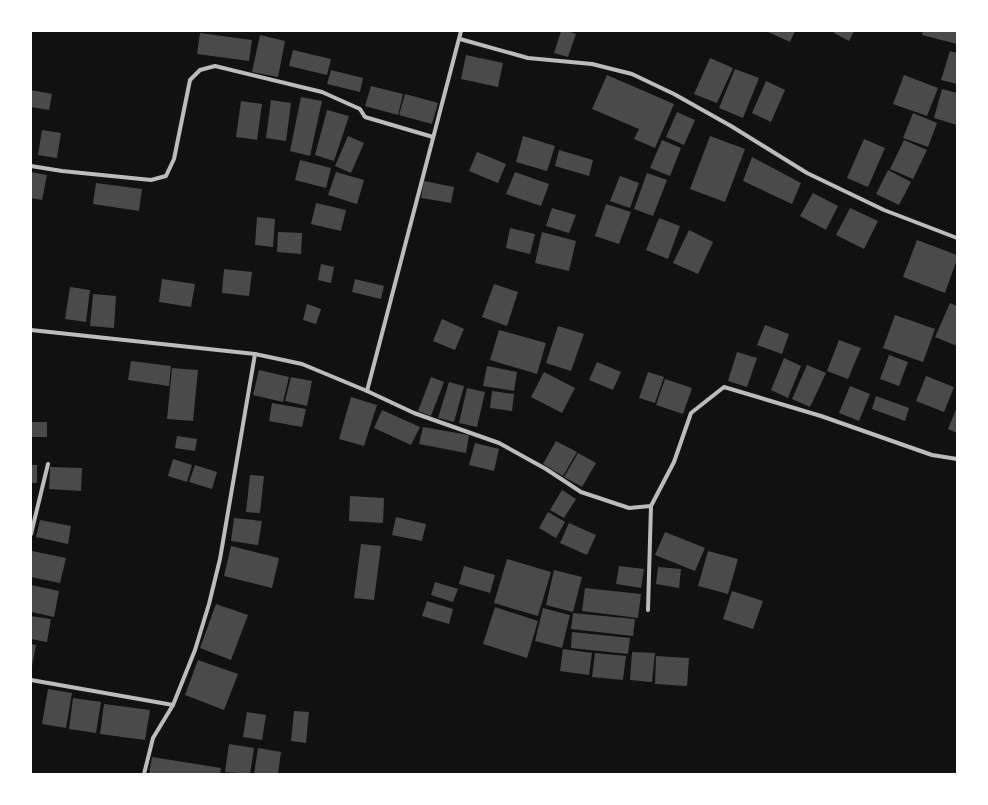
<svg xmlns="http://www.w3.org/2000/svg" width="988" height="805" viewBox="0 0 988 805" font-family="'Public Sans',sans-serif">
  <rect width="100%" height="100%" fill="#111"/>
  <g fill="#4a4a4a">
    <polygon points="561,31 567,31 576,34 568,57 554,53"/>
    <polygon points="766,31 795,31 790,42"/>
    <polygon points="835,31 854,31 849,41 834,33"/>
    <polygon points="923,31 957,31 957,44 922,35"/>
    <polygon points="200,33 252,40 249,61 197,54"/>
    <polygon points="260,35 285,41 278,77 252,72"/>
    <polygon points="293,50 331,59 327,75 289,66"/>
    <polygon points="950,51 957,53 957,84 941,80"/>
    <polygon points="466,55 503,63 498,87 461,79"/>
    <polygon points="710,58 733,68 717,103 694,94"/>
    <polygon points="735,69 759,78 743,118 719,108"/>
    <polygon points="331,70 363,78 360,92 327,84"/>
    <polygon points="607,75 674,104 655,148 634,139 639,129 592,109"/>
    <polygon points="904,75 938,88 927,116 893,104"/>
    <polygon points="766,81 785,90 771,122 752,113"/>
    <polygon points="371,86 403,94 398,115 365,106"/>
    <polygon points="942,89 957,93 957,125 934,118"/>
    <polygon points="31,90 52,94 49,110 31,107"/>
    <polygon points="405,94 438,103 432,124 399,115"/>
    <polygon points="301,97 322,101 310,156 290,151"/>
    <polygon points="271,100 291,103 286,141 266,138"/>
    <polygon points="241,101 262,104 257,140 236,137"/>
    <polygon points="327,110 349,116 334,161 315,155"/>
    <polygon points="677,112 695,120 684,145 666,137"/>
    <polygon points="913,113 937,123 928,147 903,138"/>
    <polygon points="42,130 61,133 57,158 38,155"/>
    <polygon points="348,136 364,143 351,173 335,166"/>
    <polygon points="523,136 555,146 547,171 516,162"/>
    <polygon points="710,136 745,149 725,202 690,189"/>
    <polygon points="864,139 885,148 868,187 847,178"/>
    <polygon points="662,140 681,148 670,176 650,168"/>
    <polygon points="904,140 927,150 913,179 890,169"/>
    <polygon points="559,150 593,160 589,176 555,166"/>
    <polygon points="477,152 506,164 498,183 469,171"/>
    <polygon points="752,157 801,183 792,204 743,181"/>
    <polygon points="300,160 331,168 326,188 295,180"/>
    <polygon points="888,170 911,182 899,205 876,194"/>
    <polygon points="31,172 47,175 42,200 31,198"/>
    <polygon points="336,172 364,180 357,204 328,195"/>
    <polygon points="515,172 549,184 541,206 506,194"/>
    <polygon points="647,173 667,180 653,216 634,209"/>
    <polygon points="620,176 639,183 630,208 610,201"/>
    <polygon points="424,181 454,187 451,203 421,198"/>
    <polygon points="96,183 142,189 139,211 93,204"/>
    <polygon points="813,193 838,206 826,230 800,216"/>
    <polygon points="316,203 346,210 341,231 311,224"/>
    <polygon points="606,204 631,212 619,244 595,236"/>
    <polygon points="552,208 576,215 569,233 546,226"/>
    <polygon points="850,208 878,221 864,249 836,235"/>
    <polygon points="257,217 275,219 273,247 255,245"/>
    <polygon points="659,218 680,226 668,259 646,250"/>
    <polygon points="510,228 535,234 530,254 506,248"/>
    <polygon points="689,230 713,242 698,274 673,263"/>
    <polygon points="278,232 302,233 301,254 277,252"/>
    <polygon points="542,232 576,241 569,271 535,263"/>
    <polygon points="917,240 957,255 957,259 945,293 903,277"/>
    <polygon points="321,264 334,267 331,283 318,280"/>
    <polygon points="224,269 252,272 249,296 222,293"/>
    <polygon points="162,279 195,284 191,307 159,302"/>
    <polygon points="355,279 384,286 381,299 352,292"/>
    <polygon points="494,284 518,292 507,326 482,317"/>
    <polygon points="70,287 90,290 86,322 65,319"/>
    <polygon points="93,294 116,296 114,328 90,326"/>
    <polygon points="950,303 957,306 957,346 935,337"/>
    <polygon points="307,304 321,309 316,324 303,320"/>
    <polygon points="895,315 935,329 923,362 883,348"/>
    <polygon points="442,319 464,329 455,350 433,341"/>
    <polygon points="765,325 789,334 782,354 757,345"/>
    <polygon points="558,326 584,334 571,371 546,363"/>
    <polygon points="499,330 546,343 537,374 490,360"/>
    <polygon points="839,340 861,348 848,379 827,371"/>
    <polygon points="737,352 757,358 747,387 728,381"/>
    <polygon points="889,355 908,362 899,386 880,379"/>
    <polygon points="784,358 801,366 788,398 771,390"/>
    <polygon points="131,361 171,366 169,386 128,380"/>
    <polygon points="597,362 621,372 613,390 589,380"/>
    <polygon points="807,365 826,373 810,407 792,399"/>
    <polygon points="487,366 517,372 514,391 483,386"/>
    <polygon points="172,368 198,370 193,421 167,419"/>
    <polygon points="259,370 289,377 283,402 253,395"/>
    <polygon points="544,372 575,388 562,413 531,397"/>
    <polygon points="648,372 664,377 655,403 639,398"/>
    <polygon points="926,376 954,387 944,412 916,401"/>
    <polygon points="291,377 312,381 307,406 285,401"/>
    <polygon points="431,377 444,382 431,416 418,411"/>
    <polygon points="665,379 692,388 683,414 656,405"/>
    <polygon points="449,382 464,386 454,422 438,418"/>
    <polygon points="850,386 870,394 859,421 839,413"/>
    <polygon points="467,388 485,392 477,427 459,423"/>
    <polygon points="492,391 514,394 512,411 490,408"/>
    <polygon points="876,396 909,408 905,421 872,409"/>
    <polygon points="351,397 377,405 364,446 339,439"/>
    <polygon points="272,403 306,409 302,427 269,421"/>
    <polygon points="957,407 957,433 948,429"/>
    <polygon points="382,410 420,427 411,445 374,428"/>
    <rect x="31" y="422" width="16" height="15"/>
    <polygon points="423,427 469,435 466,453 419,444"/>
    <polygon points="177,436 197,439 195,451 175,448"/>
    <polygon points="556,441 577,452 563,476 543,464"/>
    <polygon points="475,443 499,449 494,471 469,465"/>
    <polygon points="578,453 596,463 582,487 564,477"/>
    <polygon points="173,459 192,465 187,482 168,476"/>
    <rect x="31" y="465" width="6" height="18"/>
    <polygon points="195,465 217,472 212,489 189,482"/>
    <polygon points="50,467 82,468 81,491 49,489"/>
    <polygon points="250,475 264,476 260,513 246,512"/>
    <polygon points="562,490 576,499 564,518 550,510"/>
    <polygon points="350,496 384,498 383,523 349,521"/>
    <polygon points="548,512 565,522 556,538 539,528"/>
    <polygon points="396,517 426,524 422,541 392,535"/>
    <polygon points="234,518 262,521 258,545 231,541"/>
    <polygon points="40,520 71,526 68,544 36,537"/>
    <polygon points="569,523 596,535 587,555 560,543"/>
    <polygon points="665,532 705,548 695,571 655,555"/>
    <polygon points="361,544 381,546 374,600 354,598"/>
    <polygon points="231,546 279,558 272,588 224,576"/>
    <polygon points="32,551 66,558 60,583 31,577"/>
    <polygon points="708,551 738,559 728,594 698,586"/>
    <polygon points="507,559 551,572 538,616 494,603"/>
    <polygon points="464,566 495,575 490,593 459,584"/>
    <polygon points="619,566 644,569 641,588 616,584"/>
    <polygon points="658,567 681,569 679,588 656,584"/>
    <polygon points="554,570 582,577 573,612 546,605"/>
    <polygon points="435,582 458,589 453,602 431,595"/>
    <polygon points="31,585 59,591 54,617 31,612"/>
    <polygon points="585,588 641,594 638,618 582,611"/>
    <polygon points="732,591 763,601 753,629 723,619"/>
    <polygon points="427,601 453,609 449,624 422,616"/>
    <polygon points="216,604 248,615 231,660 200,648"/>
    <polygon points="495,607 538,621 527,658 483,644"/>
    <polygon points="543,608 570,615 562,648 535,641"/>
    <polygon points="573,613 635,619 633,636 571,629"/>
    <polygon points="31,616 51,619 47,642 31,639"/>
    <polygon points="572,632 630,638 628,654 571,648"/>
    <polygon points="31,644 36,645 32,666 31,666"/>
    <polygon points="563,649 592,653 589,675 560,671"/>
    <polygon points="632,652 655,653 652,682 630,680"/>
    <polygon points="595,653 626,656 623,680 592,677"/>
    <polygon points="656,656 689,658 687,686 655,684"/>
    <polygon points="198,660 238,674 224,710 185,695"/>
    <polygon points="48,689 72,693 66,728 42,724"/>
    <polygon points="73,698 101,702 96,733 69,729"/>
    <polygon points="104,704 150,710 145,740 100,734"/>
    <polygon points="294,711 309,712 306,743 291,741"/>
    <polygon points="247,712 266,715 262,740 243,737"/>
    <polygon points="229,744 254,748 250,774 225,772"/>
    <polygon points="258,748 281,752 278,774 254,774"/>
    <polygon points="152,757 221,768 220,774 149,774"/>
  </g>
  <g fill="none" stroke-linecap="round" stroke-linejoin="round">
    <g stroke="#bcbcbc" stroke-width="4">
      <polyline points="460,39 528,58 592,64 632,74 674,94 731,126 807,173 884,210 957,238"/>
      <polyline points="31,166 62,171 151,180 166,176 174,159 190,80 200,70 215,66 322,92 360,109 365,117 433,137"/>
      <polyline points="31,330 255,354 302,364 367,391 414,413 499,443 546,469 581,492 629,508 651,506 674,462 691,413 724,387 821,416 932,455 957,459"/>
      <polyline points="367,391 461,31"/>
      <polyline points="31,534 48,464"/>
      <polyline points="648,610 651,506"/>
      <polyline points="31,680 173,705"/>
      <polyline points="144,774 153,738 173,705 195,650 209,604 220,559 255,354"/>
    </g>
  </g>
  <rect width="988" height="805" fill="none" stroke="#ffffff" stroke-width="64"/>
</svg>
